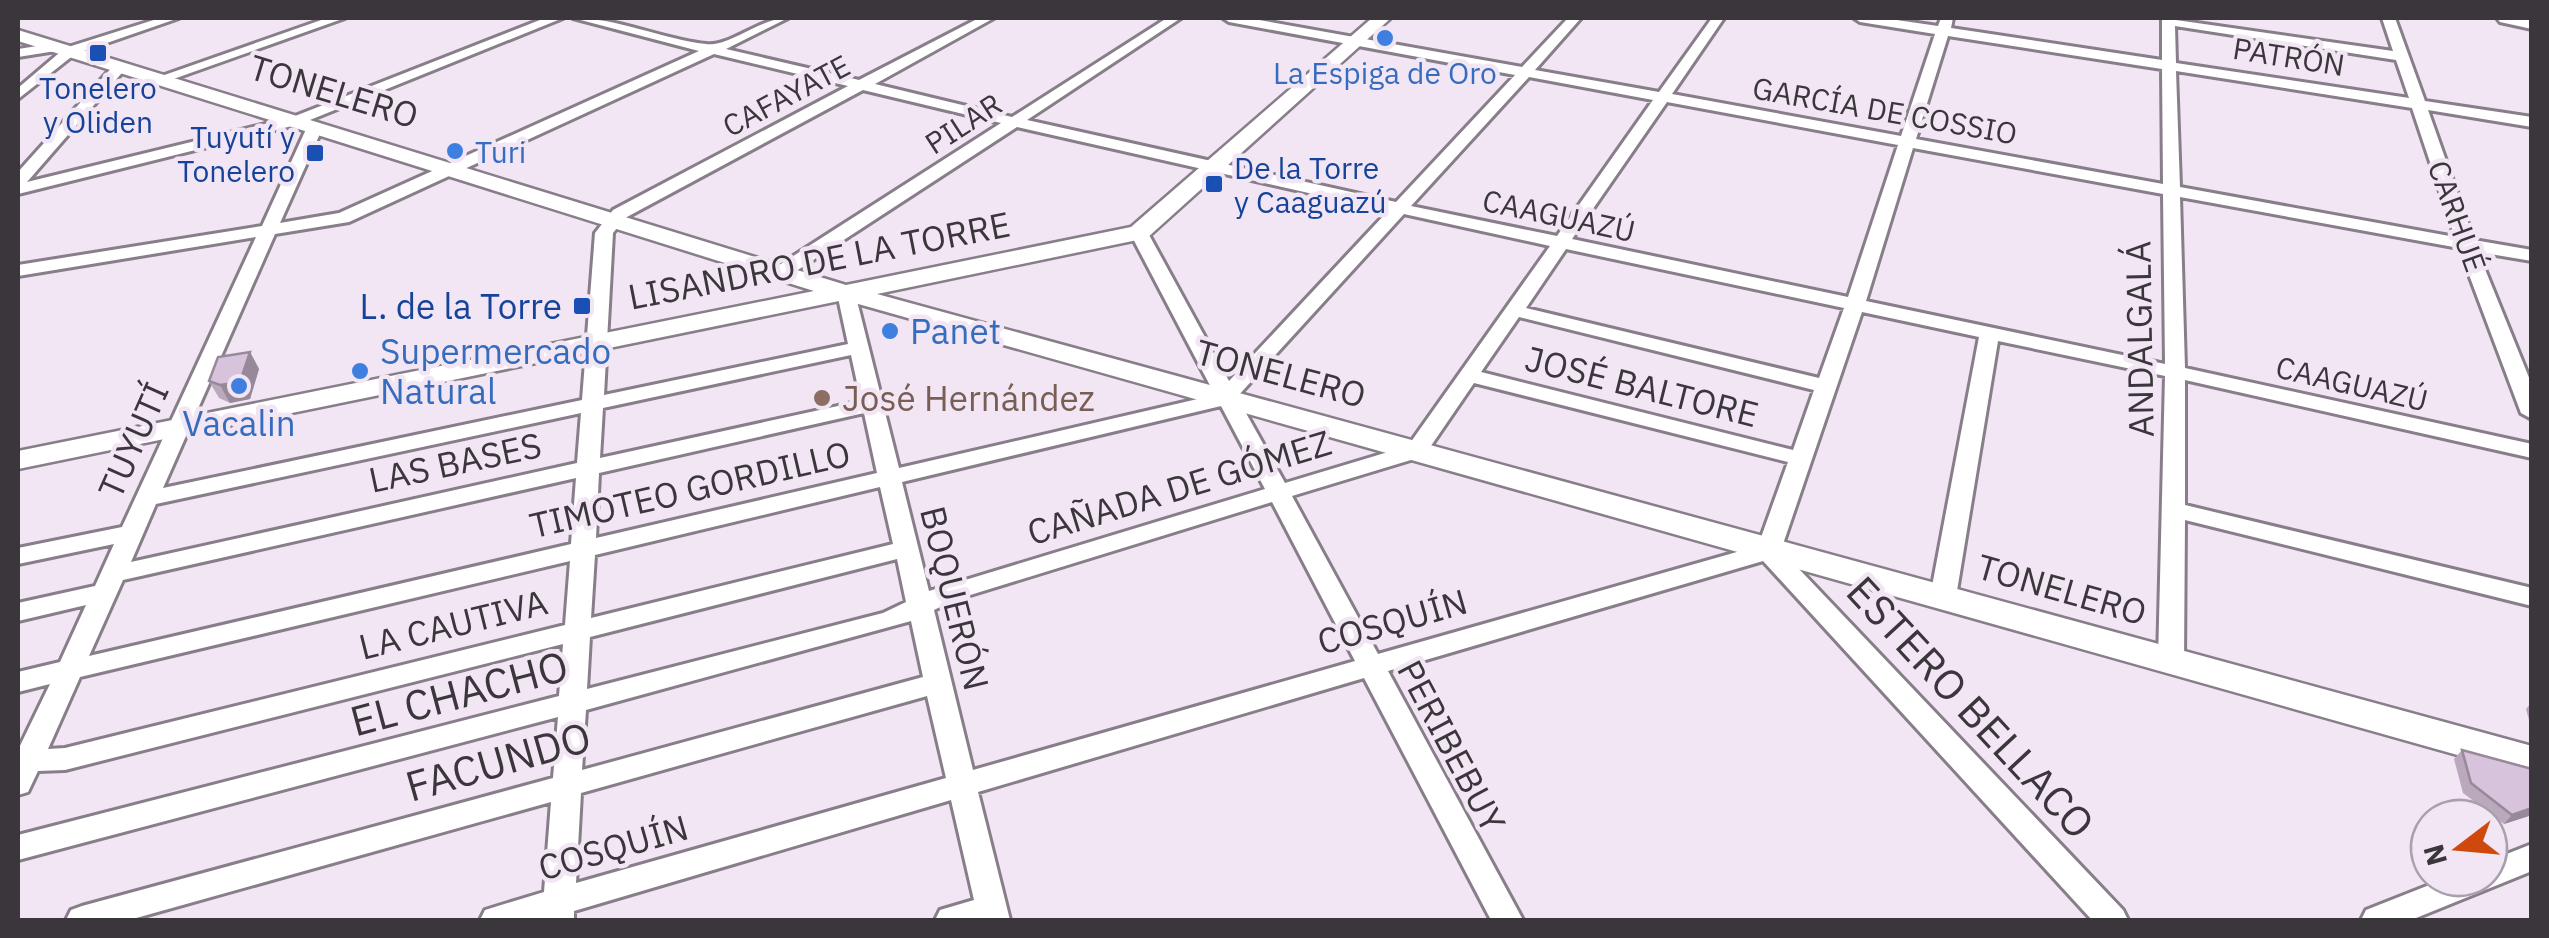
<svg xmlns="http://www.w3.org/2000/svg" width="2549" height="938" viewBox="0 0 2549 938" font-family="'IBM Plex Sans',sans-serif">
  <rect width="100%" height="100%" fill="#f2e6f4"/>
  <g fill="none" stroke-linecap="round" stroke-linejoin="round">
    <g stroke="#887e8a" stroke-width="6">
      <g id="minor">
        <polygon points="160,18 179,18 75,54 18,99 18,88 65,48"/>
        <polygon points="327,18 345,18 165,82 153,79"/>
        <polygon points="545,18 563,18 300,124 18,194 18,172 115,64 127,67 27,182 290,118"/>
        <path d="M573 18C619 18 661 39 706 44 730 47 759 18 788 18L726 49 859 80 979 18H994L875 84 1012 117 1167 18H1181L1027 120 1396 202 1515 75 1229 22 1223 18H1248L1522 67 1568 18H1581L1535 70 1659 92 1712 18H1724L1672 94 1901 136 1935 34 1860 22 1854 18H1883L1938 26 1941 18H1953L1951 28 2162 60V18L2393 51 2382 18H2395L2425 101 2532 117V127L2428 110 2474 240 2532 250V261L2478 252 2532 385V419L2521 413 2459 248 2180 197 2185 368 2532 444V458L2185 380V505L2532 588V606L2185 520 2184 661 2180 668H2162L2158 661 2165 376 1998 341 1956 597 1952 603H1934L1930 597 1979 337 1862 312 1781 550 2123 910 2128 920H2092L1763 561 1388 671 1523 920H1491L1364 678 978 792 1010 920H935L940 910 974 900 951 800 574 911V920H480L485 910 544 892 551 802 129 920H66L71 910 82 906 553 778 558 717 18 860V835L559 696 563 644 65 770 38 771 28 792 18 795V750L50 684 18 692V672L60 662 86 605 18 621V603L95 586 114 544 18 564V548L122 527 256 237 18 276V265L262 226 307 127 315 122 323 127 280 223 339 213 699 51ZM2175 26 2396 60 2409 98 2176 63ZM1948 36 2162 69 2163 184 1916 139ZM714 54 848 86 613 210 595 233 582 400 163 488 275 234 349 222ZM2176 71 2412 108 2455 237 2180 187ZM1529 77 1653 100 1557 236 1411 206ZM863 90 1001 123 773 269V277H787L1017 127 1388 211 1229 381 1148 233 1139 228 1133 229 1130 233 1215 395 899 468 855 293 846 287 837 293 848 344 604 395 613 233 625 218ZM1667 102 1898 145 1848 297 1572 239ZM1913 148 2163 194 2165 364 1866 301ZM1404 214 1550 246 1408 446 1285 483 1237 397ZM1566 249 1844 308 1819 378 1526 308ZM1519 317 1814 390 1793 450 1481 372ZM851 355 861 401 600 458 603 408ZM1474 383 1788 462 1758 546 1378 654 1292 496 1424 456ZM1221 406 1265 489 929 591 902 482ZM581 413 577 463 131 562 156 504ZM864 413 877 473 596 538 599 473ZM576 478 571 544 89 656 123 580ZM880 487 893 544 591 618 595 555ZM1272 502 1355 661 973 770 934 610 954 600ZM897 559 906 602 883 613 587 689 590 637ZM570 561 565 625 65 748 48 749 80 677ZM911 621 923 677 582 770 586 710ZM927 696 946 778 576 883 581 793Z"/>
        <polygon points="57,43 64,47 62,50 18,57 18,49"/>
        <polygon points="2532,844 2532,871 2411,920 2361,920 2366,910 2447,878 2489,878 2489,861"/>
      </g>
    </g>
    <g stroke="#887e8a" stroke-width="5">
      <polygon id="tertiary" points="1372,18 1391,18 1147,238 877,294 2532,746 2532,776 844,300 18,469 18,451 814,291 18,41 18,30 846,285 1131,227"/>
    </g>
    <g stroke="#887e8a" stroke-width="6">
      <polygon id="secondary" points="2497,18 2532,18 2532,29 2500,22"/>
    </g>
    <use href="#minor" fill="#fff" fill-rule="evenodd"/>
    <use href="#tertiary" fill="#fff" fill-rule="evenodd"/>
    <use href="#secondary" fill="#fff" fill-rule="evenodd"/>
  </g>
  <g fill="#baa8bd">
    <polygon points="250,352 259,369 250,399 230,403 219,398 209,381"/>
    <polygon points="2532,702 2532,731 2526,709"/>
    <polygon points="2462,750 2532,815 2504,824 2463,793 2454,759"/>
  </g>
  <g fill="#97889a">
    <polygon points="250,352 259,369 250,399 230,403 220,385"/>
    <polygon points="2532,808 2532,815 2504,824 2512,815"/>
  </g>
  <g fill="#d8c3dc" stroke="#97889a" stroke-width="2.5">
    <polygon points="250,352 240,382 220,385 209,381 218,357"/>
    <polygon points="2462,750 2532,769 2532,808 2512,815 2471,783"/>
  </g>
  <g fill="#3f7fe0" stroke="#f2e6f4" stroke-width="4">
    <circle cx="1385" cy="38" r="10"/>
    <circle cx="455" cy="151" r="10"/>
    <circle cx="890" cy="331" r="10"/>
    <circle cx="360" cy="371" r="10"/>
    <circle cx="239" cy="386" r="10"/>
  </g>
  <g fill="#1a4fb4" stroke="#f2e6f4" stroke-width="4">
    <rect x="88" y="43" width="20" height="20" rx="5"/>
    <rect x="305" y="143" width="20" height="20" rx="5"/>
    <rect x="1204" y="174" width="20" height="20" rx="5"/>
    <rect x="572" y="296" width="20" height="20" rx="5"/>
  </g>
  <circle fill="#8d6e63" stroke="#f2e6f4" stroke-width="4" cx="822" cy="398" r="10"/>
  <g text-anchor="middle" dominant-baseline="central" stroke-width="9" stroke-linejoin="round" paint-order="stroke">
    <g font-size="30" fill="#3a363b" stroke="#f2e6f4">
      <text transform="translate(2289 56) rotate(9)">PATRÓN</text>
      <text transform="translate(786 95) rotate(-28)">CAFAYATE</text>
      <text transform="translate(1885 110) rotate(10)">GARCÍA DE COSSIO</text>
      <text transform="translate(963 123) rotate(-33)">PILAR</text>
      <text transform="translate(1559 215) rotate(12)">CAAGUAZÚ</text>
      <text transform="translate(2458 216) rotate(70)">CARHUÉ</text>
      <text transform="translate(2352 383) rotate(13)">CAAGUAZÚ</text>
    </g>
    <g font-size="30" fill="#366cbe" stroke="#f2e6f4">
      <text x="1385" y="72">La Espiga de Oro</text>
      <text x="475" y="151" text-anchor="start">Turi</text>
    </g>
    <g font-size="30" fill="#164399" stroke="#f2e6f4">
      <text x="98" y="87">Tonelero<tspan x="98" dy="34">y Oliden</tspan></text>
      <text x="295" y="136" text-anchor="end">Tuyutí y<tspan x="295" dy="34">Tonelero</tspan></text>
      <text x="1234" y="167" text-anchor="start">De la Torre<tspan x="1234" dy="34">y Caaguazú</tspan></text>
    </g>
    <g font-size="35" fill="#3a363b" stroke="#f2e6f4">
      <text transform="translate(334 91) rotate(17)">TONELERO</text>
      <text transform="translate(819 260) rotate(-11)">LISANDRO DE LA TORRE</text>
      <text transform="translate(2139 339) rotate(-91)">ANDALGALÁ</text>
      <text transform="translate(1281 373) rotate(15)">TONELERO</text>
      <text transform="translate(1642 386) rotate(14)">JOSÉ BALTORE</text>
      <text transform="translate(133 440) rotate(-66)">TUYUTÍ</text>
      <text transform="translate(455 462) rotate(-12)">LAS BASES</text>
      <text transform="translate(1179 487) rotate(-17)">CAÑADA DE GÓMEZ</text>
      <text transform="translate(690 489) rotate(-13)">TIMOTEO GORDILLO</text>
      <text transform="translate(2062 589) rotate(16)">TONELERO</text>
      <text transform="translate(955 598) rotate(76)">BOQUERÓN</text>
      <text transform="translate(1392 621) rotate(-16)">COSQUÍN</text>
      <text transform="translate(453 624) rotate(-14)">LA CAUTIVA</text>
      <text transform="translate(1452 746) rotate(62)">PERIBEBUY</text>
      <text transform="translate(613 847) rotate(-16)">COSQUÍN</text>
    </g>
    <g font-size="35" fill="#164399" stroke="#f2e6f4" text-anchor="end">
      <text x="562" y="306">L. de la Torre</text>
    </g>
    <g font-size="35" fill="#366cbe" stroke="#f2e6f4" text-anchor="start">
      <text x="910" y="331">Panet</text>
      <text x="380" y="351">Supermercado<tspan x="380" dy="40">Natural</tspan></text>
      <text x="239" y="423" text-anchor="middle">Vacalin</text>
    </g>
    <g font-size="35" fill="#785e54" stroke="#f2e6f4" text-anchor="start">
      <text x="842" y="398">José Hernández</text>
    </g>
    <g font-size="42" fill="#3a363b" stroke="#f2e6f4">
      <text transform="translate(459 693) rotate(-15)">EL CHACHO</text>
      <text transform="translate(1971 707) rotate(47)">ESTERO BELLACO</text>
      <text transform="translate(498 761) rotate(-16)">FACUNDO</text>
    </g>
  </g>
  <rect width="2549" height="938" fill="none" stroke="#3a363b" stroke-width="40"/>
  <g transform="translate(2459 848) rotate(254)"><circle r="48" fill="#f2e6f4" stroke="#a8a0aa" stroke-width="2.5"/>
  <path d="M0-8L18 38L0 25L-18 38Z" fill="#cf490d"/>
  <text y="-15" font-size="28" font-weight="bold" text-anchor="middle" fill="#3a363b">N</text>
  </g>
</svg>
